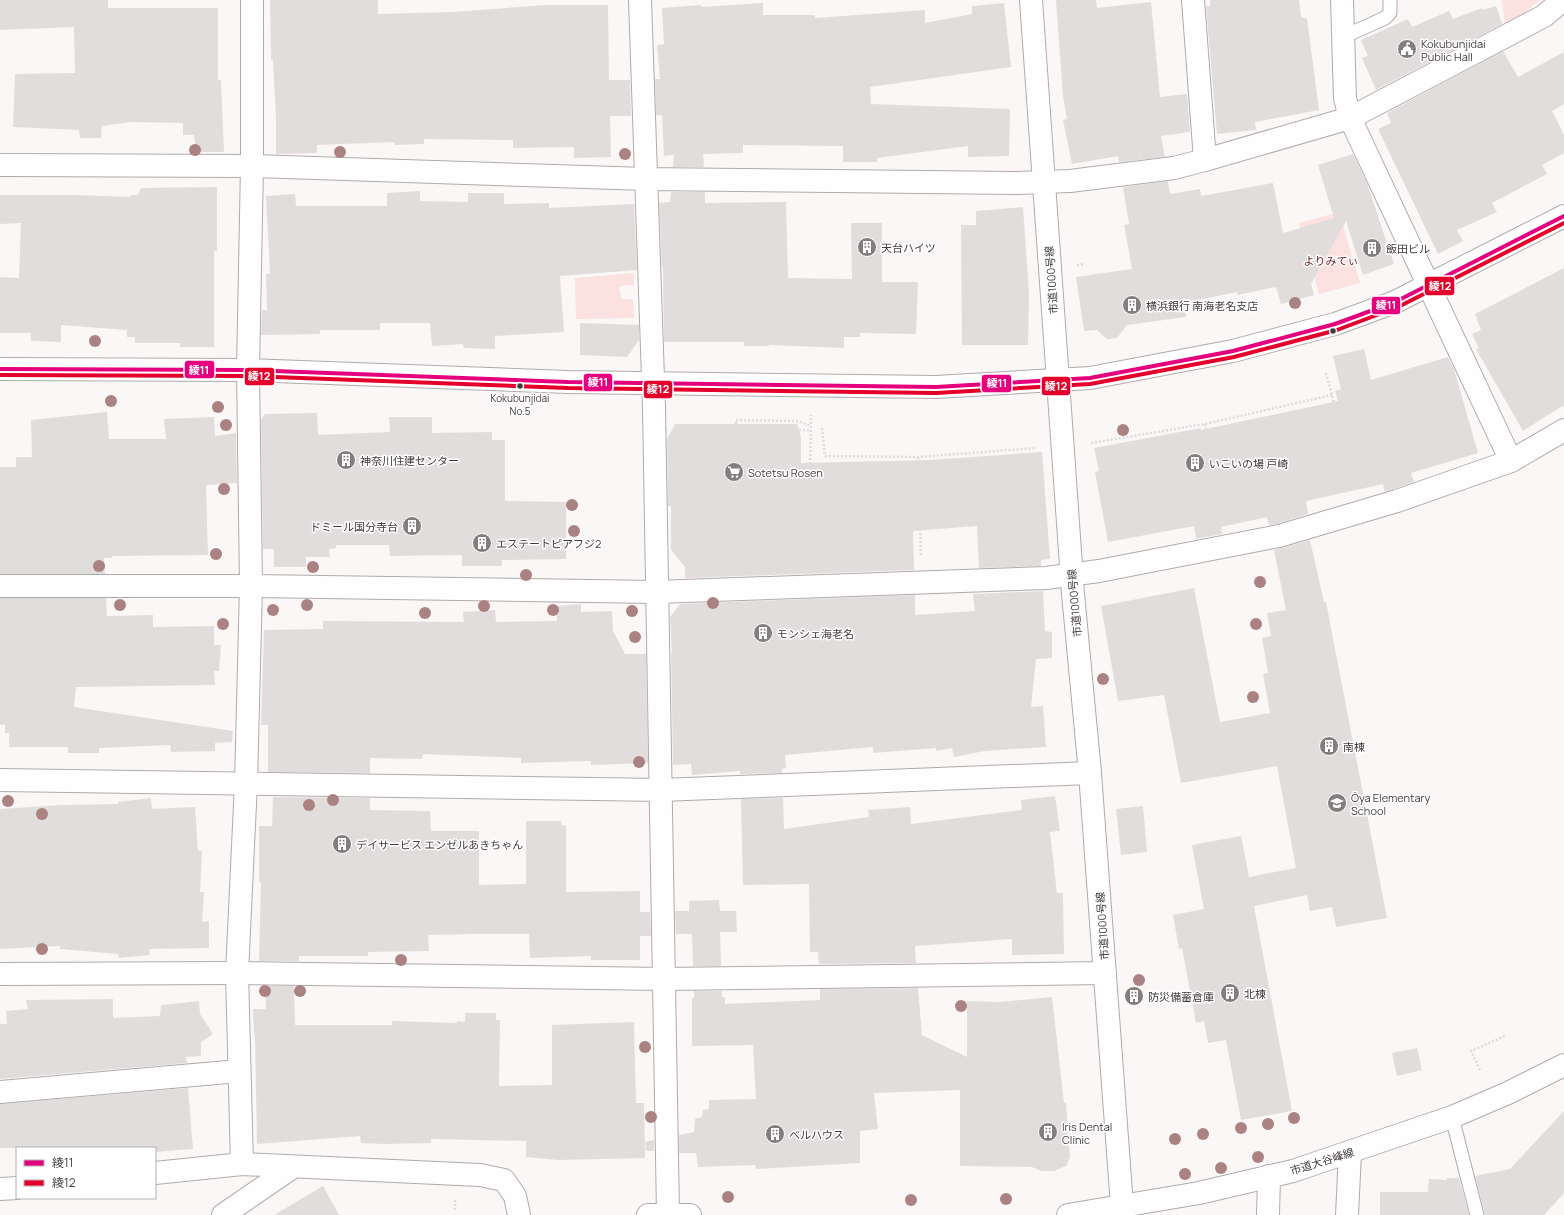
<svg xmlns="http://www.w3.org/2000/svg" width="1564" height="1215" viewBox="0 0 1564 1215" font-family="Manrope,'Noto Sans JP',sans-serif">
  <rect width="100%" height="100%" fill="#fcf7f7"/>
  <g fill="#fbe1df">
    <polygon points="1502,0 1540,0 1518,18 1505,24"/>
    <polygon points="1339,212 1360,283 1319,294 1299,223"/>
    <polygon points="634,273 634,285 619,286 621,299 633,299 634,318 576,319 575,278"/>
  </g>
  <g fill="#e2dddd">
    <polygon points="0,0 108,0 108,8 218,8 218,80 221,80 224,152 196,152 194,135 183,135 183,123 131,122 102,126 101,138 80,138 79,130 13,127 15,74 75,73 74,27 0,30"/>
    <polygon points="270,0 378,0 378,14 452,12 547,5 608,5 609,80 630,80 631,116 610,116 611,157 574,158 574,147 513,148 513,140 424,139 424,144 395,145 394,142 317,145 317,153 276,154 276,119 273,60 271,60"/>
    <polygon points="1056,0 1096,0 1097,8 1151,2 1160,97 1187,94 1190,132 1161,136 1165,157 1119,162 1118,156 1072,164 1063,120 1067,119 1063,96"/>
    <polygon points="1210,0 1299,0 1301,17 1307,19 1319,110 1255,122 1256,130 1217,134 1206,6 1210,6"/>
    <polygon points="763,3 763,15 815,15 815,18 925,10 925,23 972,14 972,6 1004,3 1011,67 870,87 871,104 1010,109 1009,156 968,157 968,146 877,158 877,162 843,162 843,146 743,145 743,153 703,154 704,167 673,167 674,155 664,156 662,115 656,115 655,79 660,79 657,45 664,44 662,8 701,5 702,7"/>
    <polygon points="1496,6 1502,24 1376,90 1362,58 1368,56 1361,40 1408,19 1412,27 1449,11 1453,19 1482,8 1483,10"/>
    <polygon points="1503,51 1518,77 1564,52 1564,104 1552,111 1564,135 1564,153 1542,165 1547,174 1492,203 1497,212 1457,230 1463,241 1438,254 1378,129 1391,123 1387,113"/>
    <polygon points="1353,154 1367,183 1394,264 1363,275 1346,221 1311,284 1314,295 1281,304 1276,287 1237,295 1237,292 1184,303 1186,317 1127,325 1117,338 1107,339 1097,330 1084,331 1076,277 1132,269 1124,225 1129,224 1123,187 1168,181 1170,194 1200,189 1201,196 1273,183 1283,233 1334,218 1318,165"/>
    <polygon points="217,187 217,251 214,251 214,347 180,347 180,343 135,343 135,337 127,337 127,330 61,325 61,342 31,341 31,333 0,333 0,277 19,278 21,223 0,224 0,195 77,195 130,197 130,195 138,195 141,188"/>
    <polygon points="420,191 420,201 468,202 468,193 504,193 504,204 549,203 549,208 634,204 637,270 560,276 564,332 495,336 495,349 464,348 463,344 432,346 430,323 380,323 380,330 320,330 320,334 261,335 262,310 267,310 266,274 270,274 266,196 295,194 296,206 387,206 387,193"/>
    <polygon points="671,192 705,192 705,203 786,202 788,278 852,279 851,223 882,223 882,282 918,282 916,334 860,333 860,337 844,337 844,348 769,345 769,346 744,346 744,342 664,342 663,267 662,267 659,203 670,202"/>
    <polygon points="1023,207 1029,294 1028,345 962,345 961,225 976,225 976,211"/>
    <polygon points="1564,268 1564,405 1523,431 1476,349 1479,348 1472,334 1481,330 1475,314"/>
    <polygon points="580,323 639,325 639,340 627,357 580,355"/>
    <polygon points="1364,349 1371,380 1448,357 1454,369 1478,453 1411,473 1414,482 1385,492 1383,484 1306,501 1308,514 1276,524 1269,525 1267,517 1221,527 1222,534 1196,539 1194,526 1108,542 1095,472 1099,471 1094,448 1201,428 1201,430 1338,401 1335,391 1341,389 1333,356"/>
    <polygon points="107,412 109,439 166,439 164,419 214,417 215,436 236,433 237,483 206,485 208,555 112,556 112,558 104,558 105,574 0,574 0,467 16,467 16,457 32,457 31,420"/>
    <polygon points="317,413 318,435 390,432 389,417 432,417 432,433 492,432 492,440 505,440 505,501 566,502 566,559 502,560 502,566 462,566 462,555 390,556 389,545 336,545 336,548 329,549 330,557 306,557 306,567 274,567 274,549 263,549 261,420 265,414"/>
    <polygon points="675,424 797,424 801,437 801,463 931,460 1042,452 1050,559 1041,560 1041,566 979,568 977,526 913,531 914,570 685,578 685,567 671,550 671,506 668,506 667,439"/>
    <polygon points="1310,540 1324,602 1326,602 1387,918 1336,927 1332,907 1310,911 1307,895 1254,906 1292,1111 1241,1120 1226,1040 1208,1043 1204,1021 1196,1023 1182,948 1179,949 1173,915 1204,909 1192,845 1241,836 1249,877 1296,868 1277,766 1181,783 1164,695 1118,701 1101,606 1194,588 1220,722 1270,713 1263,674 1268,673 1262,638 1271,636 1267,613 1286,610 1274,550"/>
    <polygon points="1043,591 1045,631 1052,632 1052,658 1036,659 1031,707 1043,706 1046,747 985,751 954,757 952,748 936,751 936,748 873,753 873,747 785,755 786,768 782,769 782,773 740,774 740,771 692,775 691,764 673,765 671,653 672,653 670,617 680,604 915,595 915,615 975,611 973,594"/>
    <polygon points="0,598 106,598 107,616 153,615 153,627 214,626 214,645 221,645 219,671 214,671 215,685 76,687 74,707 233,731 232,742 215,743 215,751 171,752 170,745 99,748 99,753 68,753 68,747 9,747 9,733 5,733 5,724 0,725"/>
    <polygon points="581,604 581,612 612,611 613,631 625,654 646,654 648,763 591,765 591,761 521,763 521,758 423,754 422,759 370,758 370,773 268,772 268,725 261,725 264,630 323,629 323,621 464,622 463,612 495,610 496,622 557,621 557,606"/>
    <polygon points="1055,796 1060,831 1050,832 1057,893 1063,893 1064,954 1012,955 1012,939 915,946 916,963 819,964 818,952 810,952 809,884 743,885 741,799 783,798 784,829 869,817 868,810 910,807 911,824 1022,810 1021,800"/>
    <polygon points="273,797 370,798 370,810 430,811 431,831 479,831 479,885 526,884 526,821 561,821 561,825 566,826 566,892 640,891 640,912 650,912 651,936 640,936 640,960 591,960 591,956 530,958 529,934 475,934 428,935 429,951 368,952 368,956 299,956 299,961 259,961 261,882 259,882 259,826 272,826"/>
    <polygon points="151,798 152,809 195,807 198,851 202,851 200,892 204,892 202,922 209,921 209,948 149,949 150,955 119,958 118,954 60,949 60,946 0,949 0,809 62,805 118,804 118,802"/>
    <polygon points="1143,806 1147,852 1121,855 1116,809"/>
    <polygon points="719,900 720,911 736,911 737,932 720,932 721,966 693,966 692,934 676,934 675,911 689,911 689,901"/>
    <polygon points="265,986 294,986 295,1025 392,1025 392,1021 457,1023 457,1021 465,1022 465,1013 496,1013 496,1020 500,1020 499,1086 552,1085 552,1025 634,1022 636,1103 644,1103 645,1158 558,1160 526,1157 526,1141 431,1139 431,1143 384,1144 361,1143 360,1136 257,1144 255,1035 254,1035 253,1009 266,1009"/>
    <polygon points="918,988 922,1035 967,1057 967,1001 1000,1002 1052,997 1064,1103 1066,1103 1070,1157 1066,1166 1054,1171 1041,1171 1032,1167 960,1166 960,1090 874,1093 878,1129 860,1131 860,1163 756,1169 755,1165 698,1167 696,1153 679,1153 679,1135 694,1132 695,1119 702,1117 703,1110 709,1109 709,1100 756,1099 753,1045 692,1046 692,998 694,998 694,991 722,991 722,997 725,997 725,1004 820,1000 820,989"/>
    <polygon points="113,999 113,1018 160,1016 161,1005 199,1001 200,1014 213,1034 201,1042 201,1056 186,1057 187,1063 0,1079 0,1024 7,1024 6,1011 28,1009 26,1000"/>
    <polygon points="1417,1048 1422,1070 1397,1076 1392,1053"/>
    <polygon points="188,1088 193,1149 155,1152 155,1148 0,1148 0,1104"/>
    <polygon points="1564,1111 1564,1193 1544,1215 1485,1215 1475,1176 1510,1169"/>
    <polygon points="654,1140 654,1151 646,1151 645,1142"/>
    <polygon points="1447,1178 1459,1178 1469,1215 1380,1215 1380,1192 1428,1192 1429,1179 1447,1180"/>
    <polygon points="323,1186 339,1215 274,1215"/>
  </g>
  <g fill="none" stroke-linecap="round" stroke-linejoin="round">
    <g stroke="#b0abab" stroke-width="15">
      <g id="service">
        <polyline points="1343,37 1385,18 1390,13 1390,0"/>
        <polyline points="1452,1117 1477,1215"/>
      </g>
    </g>
    <g stroke="#b0abab" stroke-width="24">
      <g id="minor">
        <polyline points="640,0 654,408 668,1214"/>
        <polyline points="1031,0 1058,381"/>
        <polyline points="1193,0 1205,160"/>
        <polyline points="1342,0 1345,98 1350,118 1511,461"/>
        <polyline points="0,165 252,166 646,179 1017,183 1070,181 1174,168 1205,160 1350,118 1544,16 1563,0"/>
        <polyline points="0,586 251,586 656,592 1046,578 1099,571 1279,536 1397,501 1511,461 1564,430"/>
        <polyline points="0,780 661,790 1090,773"/>
        <polyline points="0,974 237,973 664,979 1105,973"/>
        <polyline points="0,1092 239,1071"/>
        <polyline points="242,1164 237,973 246,783 251,586 248,370 252,166 252,0"/>
        <polyline points="155,1173 242,1164 480,1175 504,1180 515,1196 519,1215"/>
        <polyline points="0,1189 17,1188"/>
        <polyline points="223,1215 293,1167"/>
        <polyline points="1268,1215 1269,1176"/>
        <polyline points="1347,1215 1350,1153"/>
      </g>
    </g>
    <g stroke="#b0abab" stroke-width="24">
      <g id="tertiary">
        <polyline points="0,369 248,370 568,382 936,387 1090,378 1233,351 1335,324 1395,302 1564,216"/>
        <polyline points="1058,381 1073,594 1090,773 1122,1206"/>
        <polyline points="648,1215 690,1215"/>
        <polyline points="1068,1215 1199,1193 1293,1171 1452,1117 1508,1093 1564,1065"/>
      </g>
    </g>
    <g stroke="#dddbdb" stroke-width="2.5" stroke-dasharray="2 2" stroke-linecap="butt">
      <polyline points="1077,265 1085,264"/>
      <polyline points="1326,373 1356,484"/>
      <polyline points="736,424 736,420 798,421 811,426"/>
      <polyline points="1205,424 1227,519"/>
      <polyline points="822,428 825,456 918,457 1036,448"/>
      <polyline points="799,430 811,430"/>
      <polyline points="1091,443 1205,424 1332,395"/>
      <polyline points="918,457 921,557"/>
      <polyline points="809,560 811,415"/>
      <polyline points="1480,1070 1471,1051 1505,1036"/>
      <polyline points="455,1200 455,1212"/>
    </g>
    <use href="#service" stroke="#fffefe" stroke-width="13"/>
    <use href="#minor" stroke="#fffefe" stroke-width="22"/>
    <use href="#tertiary" stroke="#fffefe" stroke-width="22"/>
    <g stroke="#fff" stroke-width="7">
      <polyline id="bus-1" points="0,369 248,370 568,382 936,387 1090,378 1233,351 1335,324 1395,302 1564,216"/>
    </g>
    <g stroke="#fff" stroke-width="7">
      <polyline id="bus-2" points="0,375 248,376 568,388 936,393 1090,384 1234,357 1337,330 1398,307 1564,223"/>
    </g>
    <use href="#bus-1" stroke="#e5007d" stroke-width="4"/>
    <use href="#bus-2" stroke="#e4002b" stroke-width="4"/>
  </g>
  <g fill="#ab8282">
    <circle cx="195" cy="150" r="6"/>
    <circle cx="340" cy="152" r="6"/>
    <circle cx="625" cy="154" r="6"/>
    <circle cx="1295" cy="303" r="6"/>
    <circle cx="95" cy="341" r="6"/>
    <circle cx="111" cy="401" r="6"/>
    <circle cx="218" cy="407" r="6"/>
    <circle cx="226" cy="425" r="6"/>
    <circle cx="1123" cy="430" r="6"/>
    <circle cx="224" cy="489" r="6"/>
    <circle cx="572" cy="505" r="6"/>
    <circle cx="574" cy="531" r="6"/>
    <circle cx="216" cy="554" r="6"/>
    <circle cx="99" cy="566" r="6"/>
    <circle cx="313" cy="567" r="6"/>
    <circle cx="526" cy="575" r="6"/>
    <circle cx="1260" cy="582" r="6"/>
    <circle cx="713" cy="603" r="6"/>
    <circle cx="120" cy="605" r="6"/>
    <circle cx="307" cy="605" r="6"/>
    <circle cx="484" cy="606" r="6"/>
    <circle cx="273" cy="610" r="6"/>
    <circle cx="553" cy="610" r="6"/>
    <circle cx="632" cy="611" r="6"/>
    <circle cx="425" cy="613" r="6"/>
    <circle cx="223" cy="624" r="6"/>
    <circle cx="1256" cy="624" r="6"/>
    <circle cx="635" cy="637" r="6"/>
    <circle cx="1103" cy="679" r="6"/>
    <circle cx="1253" cy="697" r="6"/>
    <circle cx="639" cy="762" r="6"/>
    <circle cx="333" cy="800" r="6"/>
    <circle cx="8" cy="801" r="6"/>
    <circle cx="309" cy="805" r="6"/>
    <circle cx="42" cy="814" r="6"/>
    <circle cx="42" cy="949" r="6"/>
    <circle cx="401" cy="960" r="6"/>
    <circle cx="1139" cy="980" r="6"/>
    <circle cx="265" cy="991" r="6"/>
    <circle cx="300" cy="991" r="6"/>
    <circle cx="961" cy="1006" r="6"/>
    <circle cx="645" cy="1047" r="6"/>
    <circle cx="651" cy="1117" r="6"/>
    <circle cx="1294" cy="1118" r="6"/>
    <circle cx="1268" cy="1124" r="6"/>
    <circle cx="1241" cy="1128" r="6"/>
    <circle cx="1203" cy="1134" r="6"/>
    <circle cx="1175" cy="1139" r="6"/>
    <circle cx="1258" cy="1157" r="6"/>
    <circle cx="1221" cy="1168" r="6"/>
    <circle cx="1185" cy="1174" r="6"/>
    <circle cx="728" cy="1197" r="6"/>
    <circle cx="1006" cy="1199" r="6"/>
    <circle cx="911" cy="1200" r="6"/>
  </g>
  <defs>
    <g id="civic-disc" transform="scale(1)"><circle r="9.5" fill="#837d7d" stroke="#fff"/><path d="M-.6-6.5H3V-4.5H.6V-3L4-1V1h2V6H-6V1h2V-1L-.6-3ZM-1.2 2.5V6h2.4V2.5Z" fill="#fff"/></g>
    <g id="building-disc" transform="scale(1)"><circle r="9.5" fill="#837d7d" stroke="#fff"/><path d="M-4-6H4V6H1V3H-1V6H-4ZM-2.5-4.3h1.7v1.8h-1.7ZM.8-4.3h1.7v1.8H.8ZM-2.5-1h1.7V.8h-1.7ZM.8-1h1.7V.8H.8Z" fill="#fff"/></g>
    <g id="supermarket-disc" transform="scale(1)"><circle r="9.5" fill="#837d7d" stroke="#fff"/><path d="M-6-5.5h2.5l.6 2H6L4.5 2H-2.5L-4.4-4H-6ZM-1.5 3.2a1.3 1.3 0 1 0 .1 0ZM3 3.2a1.3 1.3 0 1 0 .1 0Z" fill="#fff"/></g>
    <g id="school-disc" transform="scale(1)"><circle r="9.5" fill="#837d7d" stroke="#fff"/><path d="M0-5L7-2L0 1L-7-2ZM-4 1L0 2.5L4 1V4Q0 6-4 4Z" fill="#fff"/></g>
  </defs>
  <g fill-rule="evenodd">
    <use href="#civic-disc" x="1407" y="49"/>
    <use href="#building-disc" x="867" y="247"/>
    <use href="#building-disc" x="1372" y="248"/>
    <use href="#building-disc" x="1132" y="305"/>
    <use href="#building-disc" x="346" y="460"/>
    <use href="#building-disc" x="1195" y="463"/>
    <use href="#supermarket-disc" x="734" y="472"/>
    <use href="#building-disc" x="412" y="526"/>
    <use href="#building-disc" x="482" y="543"/>
    <use href="#building-disc" x="763" y="633"/>
    <use href="#building-disc" x="1329" y="746"/>
    <use href="#school-disc" x="1337" y="803"/>
    <use href="#building-disc" x="342" y="844"/>
    <use href="#building-disc" x="1230" y="993"/>
    <use href="#building-disc" x="1134" y="996"/>
    <use href="#building-disc" x="1048" y="1132"/>
    <use href="#building-disc" x="775" y="1134"/>
  </g>
  <g fill="#423b3b" stroke="#fff" stroke-width="1.5">
    <circle cx="1333" cy="331" r="3.5"/>
    <circle cx="520" cy="386" r="3.5"/>
  </g>
  <g text-anchor="middle" dominant-baseline="central" stroke-width="3" stroke-linejoin="round" paint-order="stroke">
    <g font-size="10" fill="#423b3b" stroke="#fff">
      <text x="520" y="398">Kokubunjidai<tspan x="520" dy="13">No.5</tspan></text>
    </g>
    <g font-size="11" fill="#423b3b" stroke="#fff" text-anchor="start">
      <text x="1421" y="43">Kokubunjidai<tspan x="1421" dy="13">Public Hall</tspan></text>
      <text x="881" y="247">天台ハイツ</text>
      <text x="1386" y="248">飯田ビル</text>
      <text x="1146" y="305">横浜銀行 南海老名支店</text>
      <text x="360" y="460">神奈川住建センター</text>
      <text x="1209" y="463">いこいの場 戸崎</text>
      <text x="748" y="472">Sotetsu Rosen</text>
      <text x="398" y="526" text-anchor="end">ドミール国分寺台</text>
      <text x="496" y="543">エステートピアフジ2</text>
      <text x="777" y="633">モンシェ海老名</text>
      <text x="1343" y="746">南棟</text>
      <text x="1351" y="797">Ōya Elementary<tspan x="1351" dy="13">School</tspan></text>
      <text x="356" y="844">デイサービス エンゼルあきちゃん</text>
      <text x="1244" y="993">北棟</text>
      <text x="1148" y="996">防災備蓄倉庫</text>
      <text x="1062" y="1126">Iris Dental<tspan x="1062" dy="13">Clinic</tspan></text>
      <text x="789" y="1134">ベルハウス</text>
    </g>
    <g font-size="11" fill="#692323" stroke="#fff">
      <text x="1331" y="260">よりみてぃ</text>
    </g>
    <g font-size="11" fill="#423b3b" stroke="#fff">
      <text transform="translate(1051 280) rotate(-94)">市道1000号線</text>
      <text transform="translate(1074 603) rotate(-95)">市道1000号線</text>
      <text transform="translate(1102 926) rotate(-94)">市道1000号線</text>
      <text transform="translate(1322 1161) rotate(-17)">市道大谷峰線</text>
    </g>
  </g>
  <g stroke="#fff" stroke-width="1.5">
    <rect x="1424" y="276" width="31" height="20" rx="4" fill="#e4002b"/>
    <rect x="1371" y="296" width="30" height="19" rx="4" fill="#e5007d"/>
    <rect x="184" y="360" width="31" height="19" rx="4" fill="#e5007d"/>
    <rect x="244" y="367" width="31" height="19" rx="4" fill="#e4002b"/>
    <rect x="583" y="373" width="30" height="19" rx="4" fill="#e5007d"/>
    <rect x="981" y="374" width="31" height="19" rx="4" fill="#e5007d"/>
    <rect x="1041" y="376" width="30" height="20" rx="4" fill="#e4002b"/>
    <rect x="643" y="380" width="30" height="19" rx="4" fill="#e4002b"/>
  </g>
  <g font-size="11" text-anchor="middle" font-weight="bold" fill="#fff">
    <text x="1440" y="290">綾12</text>
    <text x="1386" y="309">綾11</text>
    <text x="199" y="374">綾11</text>
    <text x="259" y="380">綾12</text>
    <text x="598" y="386">綾11</text>
    <text x="997" y="387">綾11</text>
    <text x="1056" y="390">綾12</text>
    <text x="658" y="393">綾12</text>
  </g>
  <rect x="16" y="1147" width="140" height="52" fill="#ffffff" stroke="#b3b1b1"/>
  <rect x="24" y="1160" width="20" height="6" fill="#e5007d" stroke="#b3b1b1"/>
  <text x="52" y="1167" font-size="12" fill="#423b3b">綾11</text>
  <rect x="24" y="1180" width="20" height="6" fill="#e4002b" stroke="#b3b1b1"/>
  <text x="52" y="1187" font-size="12" fill="#423b3b">綾12</text>
</svg>
